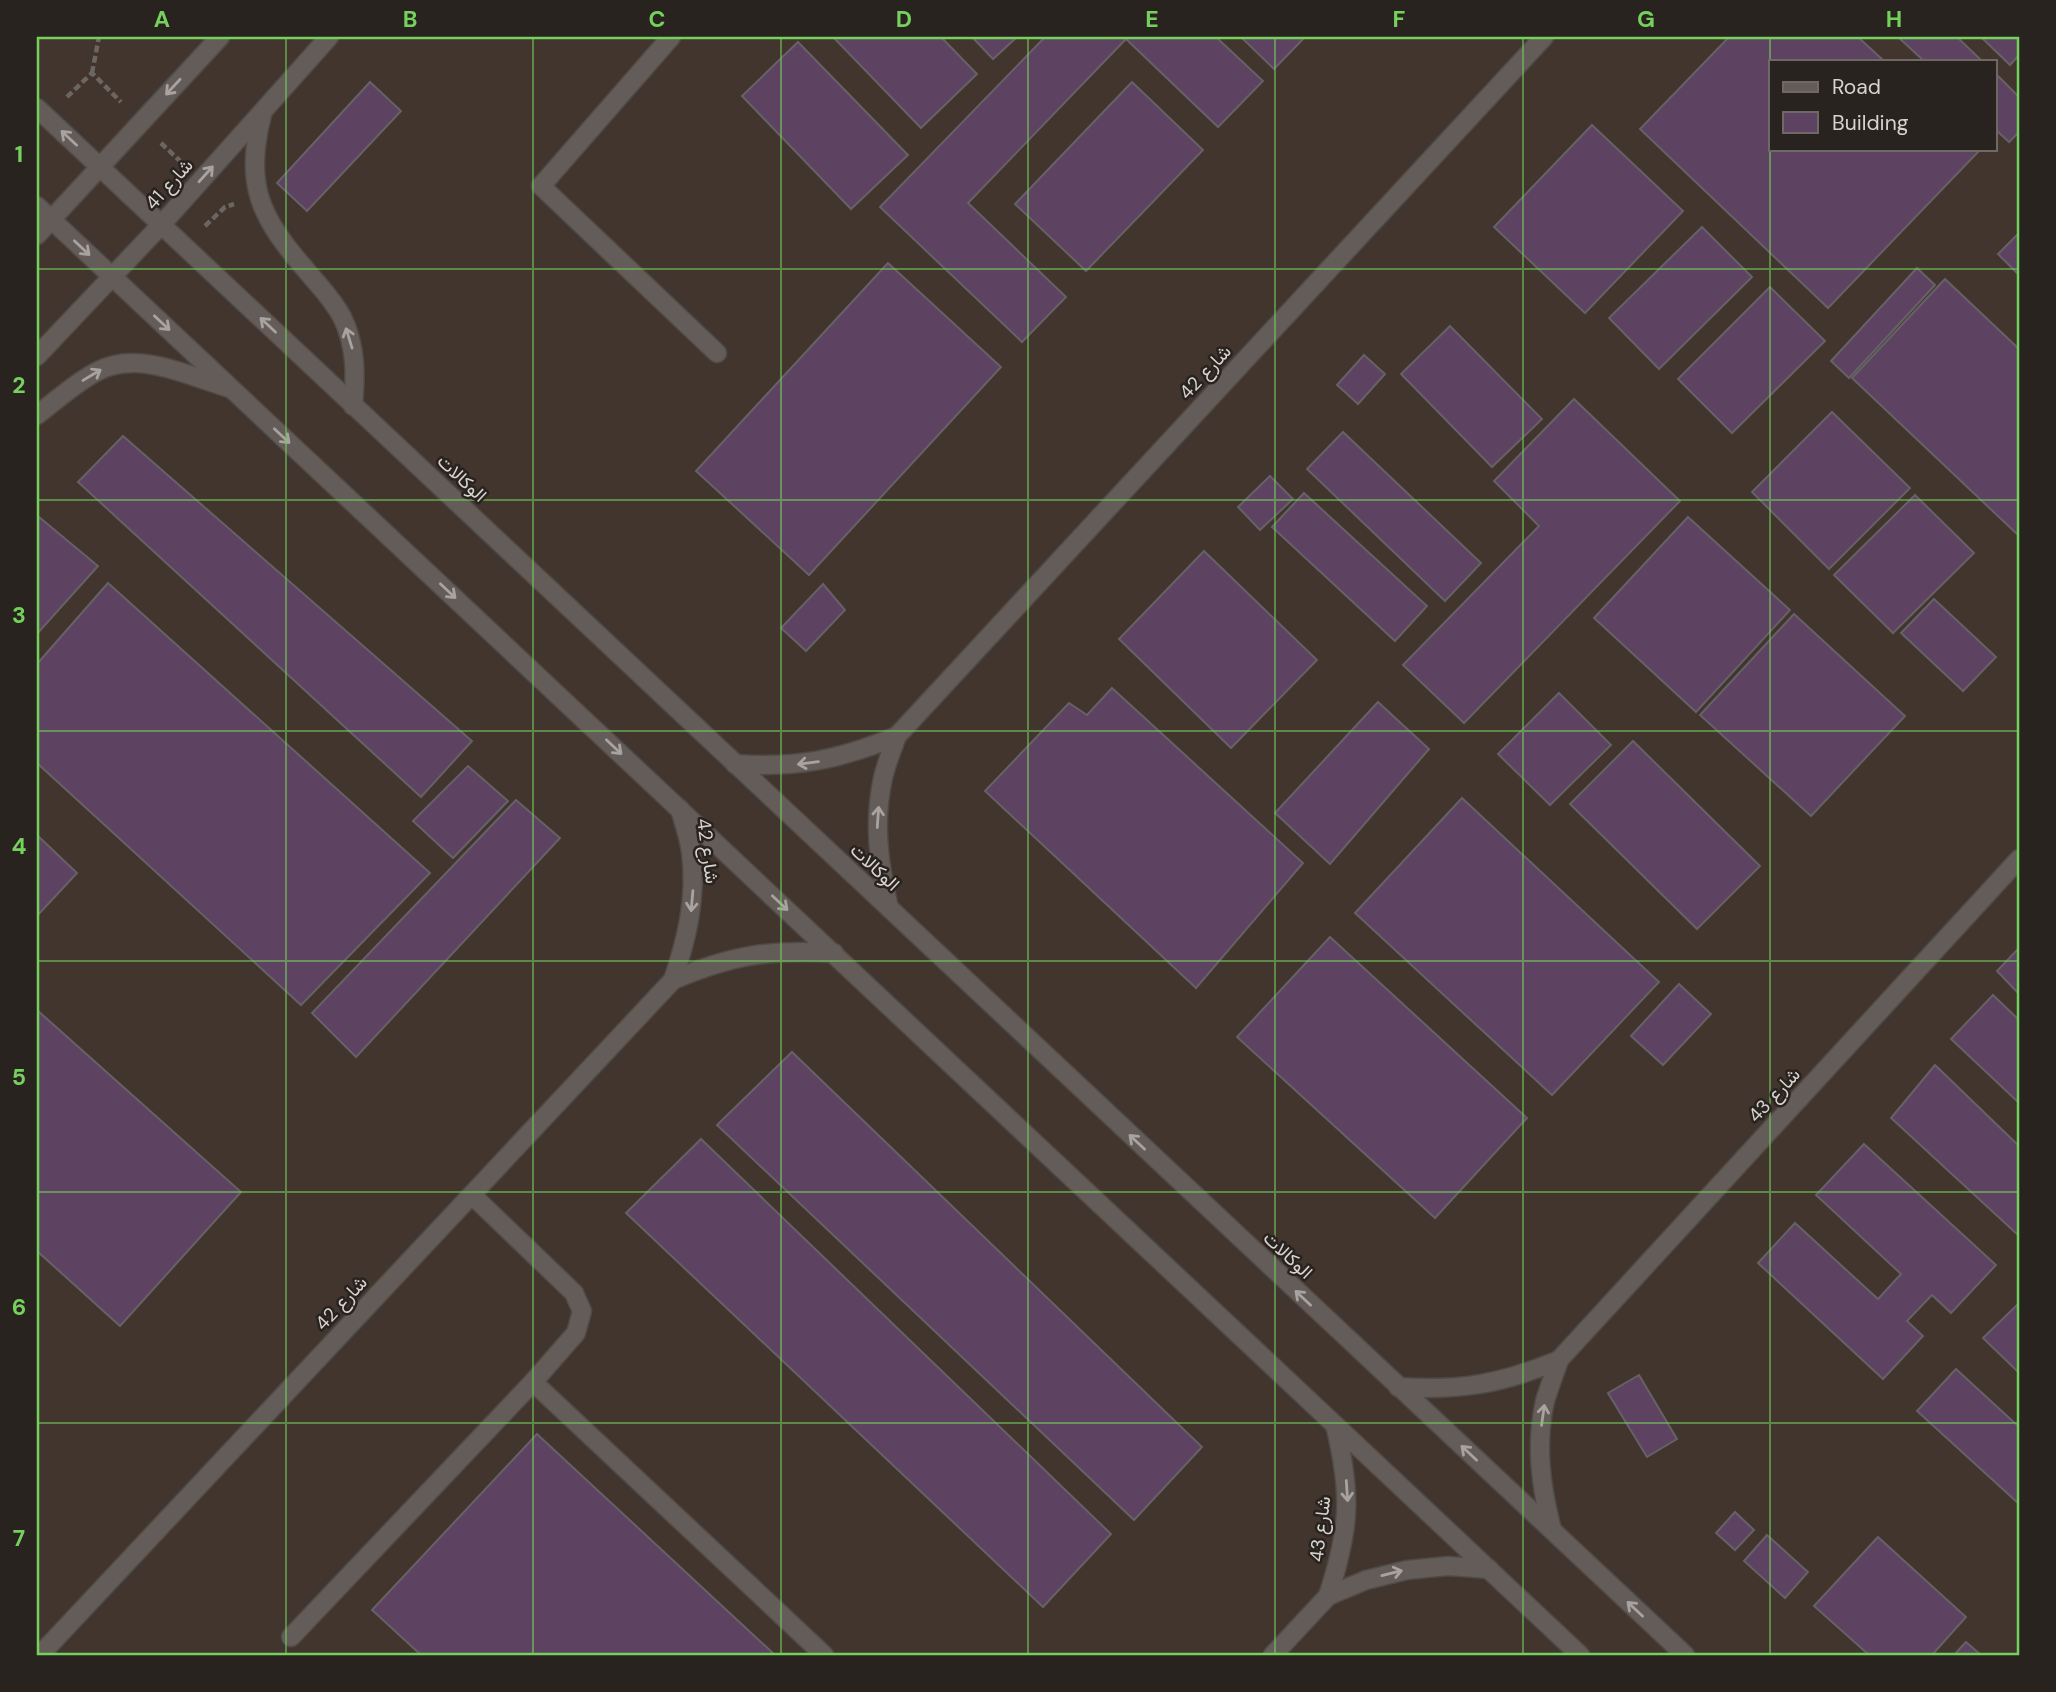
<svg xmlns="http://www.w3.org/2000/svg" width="2056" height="1692" viewBox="0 0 2056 1692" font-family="'DM Sans',Vazirmatn,sans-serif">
  <rect width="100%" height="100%" fill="#332d29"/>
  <path fill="#41352d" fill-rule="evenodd" d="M37 37H2019V1655H37ZM1771 61H1995V149H1771Z"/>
  <g fill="#5d4361" stroke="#666167" stroke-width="2">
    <polygon points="833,37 941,37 977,74 921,128"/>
    <polygon points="972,37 1017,37 993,59"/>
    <polygon points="1045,37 1216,37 1263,81 1218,127 1126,39 968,203 1066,297 1022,342 880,207"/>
    <polygon points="1241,37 1305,37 1274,69"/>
    <polygon points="1729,37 1858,37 1884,61 1771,61 1771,149 1975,149 1978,152 1828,308 1640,129"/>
    <polygon points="1898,37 1957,37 1982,61 1924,61"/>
    <polygon points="1981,37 2019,37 2019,55 2010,65"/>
    <polygon points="798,42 908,155 851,209 742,96"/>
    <polygon points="1995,73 2019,97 2019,132 2009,142 1995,129"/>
    <polygon points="370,82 401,111 307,211 277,183"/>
    <polygon points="1132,82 1203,150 1086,271 1015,204"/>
    <polygon points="1592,125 1683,211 1585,313 1494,227"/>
    <polygon points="1702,227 1752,277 1659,369 1609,318"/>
    <polygon points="2019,233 2019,275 1998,254"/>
    <polygon points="888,263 1001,367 809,575 696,471"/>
    <polygon points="1917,268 1935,285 1849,378 1831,361"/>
    <polygon points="1945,279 2019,349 2019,536 1852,378"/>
    <polygon points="1770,287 1825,341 1732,433 1678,379"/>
    <polygon points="1450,326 1542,419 1492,467 1401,374"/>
    <polygon points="1364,355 1385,374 1358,404 1337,385"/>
    <polygon points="1574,399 1680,501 1464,723 1403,665 1539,526 1494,481"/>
    <polygon points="1832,412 1910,488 1829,569 1752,492"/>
    <polygon points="1343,432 1481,563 1445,601 1307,469"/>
    <polygon points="123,436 472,741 421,797 78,482"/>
    <polygon points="1270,476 1293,499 1260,530 1238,507"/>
    <polygon points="1304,493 1427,606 1395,641 1272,527"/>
    <polygon points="1915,495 1974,553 1893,633 1834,575"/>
    <polygon points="39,517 98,566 37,634 37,519"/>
    <polygon points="1688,517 1790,610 1696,712 1594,618"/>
    <polygon points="1204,551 1317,660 1231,748 1119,639"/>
    <polygon points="108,583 430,873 301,1005 37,763 37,664"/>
    <polygon points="823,584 845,610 806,651 781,628"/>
    <polygon points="1934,599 1996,657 1963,691 1901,633"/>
    <polygon points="1794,614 1905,716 1811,816 1700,715"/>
    <polygon points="1112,688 1303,863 1196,988 985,791 1069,703 1087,715"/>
    <polygon points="1559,693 1611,745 1550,805 1498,754"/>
    <polygon points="1378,702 1429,749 1330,864 1275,813"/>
    <polygon points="1633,741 1760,866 1697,929 1570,804"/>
    <polygon points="468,766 508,801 453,858 413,821"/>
    <polygon points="1462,798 1659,982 1552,1095 1355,913"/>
    <polygon points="516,800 560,838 356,1057 312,1013"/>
    <polygon points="37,835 77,873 37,916"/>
    <polygon points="1330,937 1527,1118 1435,1218 1237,1037"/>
    <polygon points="2019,948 2019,994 1997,971"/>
    <polygon points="1679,984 1711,1014 1663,1065 1631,1036"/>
    <polygon points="1993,995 2019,1020 2019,1103 1951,1039"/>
    <polygon points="37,1010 241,1192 120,1326 37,1251"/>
    <polygon points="792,1052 1202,1447 1134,1520 717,1125"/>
    <polygon points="1935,1065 2019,1146 2019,1236 1891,1118"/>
    <polygon points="701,1139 1111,1534 1043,1607 626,1213"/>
    <polygon points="1864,1144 1996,1265 1951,1313 1932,1295 1907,1321 1923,1336 1883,1379 1758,1263 1795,1223 1878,1299 1901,1274 1816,1195"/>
    <polygon points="2019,1303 2019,1373 1983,1338"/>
    <polygon points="1956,1369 2019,1427 2019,1504 1917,1411"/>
    <polygon points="1639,1375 1677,1439 1647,1457 1608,1393"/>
    <polygon points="537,1434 775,1655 421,1655 372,1610"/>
    <polygon points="1735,1512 1754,1530 1735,1550 1716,1533"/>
    <polygon points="1767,1535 1808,1572 1785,1598 1744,1561"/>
    <polygon points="1878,1537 1966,1617 1932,1655 1869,1655 1814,1606"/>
    <polygon points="1966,1642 1981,1655 1954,1655"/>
  </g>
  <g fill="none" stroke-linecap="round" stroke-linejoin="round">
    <g stroke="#504a46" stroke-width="21">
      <g id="service">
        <polyline points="671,37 541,186 717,353"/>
        <polyline points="533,1382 824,1655"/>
        <polyline points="291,1637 533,1382 576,1333 582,1311 574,1293 472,1195"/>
      </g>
    </g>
    <g stroke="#504a46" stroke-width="21">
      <g id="minor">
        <polyline points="37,108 1685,1655"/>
        <path d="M262 115C244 185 260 217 306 270 319 286 332 298 342 317 356 345 356 375 353 406"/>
        <polyline points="37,206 1580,1655"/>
        <polyline points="37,235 220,37"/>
        <polyline points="37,356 161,225 329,37"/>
        <path d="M37 415C57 400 76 382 98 371 139 350 189 376 229 388"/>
        <path d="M735 764C798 768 838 760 897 736"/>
        <path d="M889 908C879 865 873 822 883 778 886 764 892 750 897 736L1544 37"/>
        <path d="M673 980C687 938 697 897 691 852 689 838 684 823 680 809"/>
        <path d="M1398 1387C1461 1391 1501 1384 1559 1360"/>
        <path d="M1552 1530C1541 1487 1535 1445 1545 1401 1549 1387 1555 1373 1559 1360L2019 859"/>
        <path d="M1328 1596C1350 1528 1352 1495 1335 1425"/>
        <path d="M40 1655 673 980C732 955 770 949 834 953"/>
        <polyline points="1273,1655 1328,1596 1366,1580 1407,1570 1448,1566 1489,1569"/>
      </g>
    </g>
    <g stroke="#6b6662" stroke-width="4.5" stroke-dasharray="7 3.5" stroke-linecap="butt">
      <polyline points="92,73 99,37"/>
      <polyline points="67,97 92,73 121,102"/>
      <polyline points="161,143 180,161"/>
      <polyline points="205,226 225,207 234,204"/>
    </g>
    <use href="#service" stroke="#635c58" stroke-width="18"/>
    <use href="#minor" stroke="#635c58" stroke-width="18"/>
  </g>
  <defs><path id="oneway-shaft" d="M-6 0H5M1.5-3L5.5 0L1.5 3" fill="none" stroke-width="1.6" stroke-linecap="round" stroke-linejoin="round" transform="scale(1.75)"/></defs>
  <g stroke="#a9a3a0">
    <use href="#oneway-shaft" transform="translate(173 87) rotate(133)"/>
    <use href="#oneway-shaft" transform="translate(69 138) rotate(-137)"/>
    <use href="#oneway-shaft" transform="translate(206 174) rotate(-48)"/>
    <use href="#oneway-shaft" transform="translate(82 248) rotate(43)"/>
    <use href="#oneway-shaft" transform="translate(162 323) rotate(43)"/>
    <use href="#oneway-shaft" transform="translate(268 325) rotate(-137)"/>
    <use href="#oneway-shaft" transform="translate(349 338) rotate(-107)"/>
    <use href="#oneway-shaft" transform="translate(92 375) rotate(-31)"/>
    <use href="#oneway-shaft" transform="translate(282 436) rotate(43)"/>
    <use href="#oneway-shaft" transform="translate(448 591) rotate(43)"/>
    <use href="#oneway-shaft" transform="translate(614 747) rotate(43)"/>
    <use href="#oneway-shaft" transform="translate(808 763) rotate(173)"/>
    <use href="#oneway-shaft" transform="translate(878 817) rotate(-86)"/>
    <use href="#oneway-shaft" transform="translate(692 901) rotate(95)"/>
    <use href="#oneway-shaft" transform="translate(780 903) rotate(43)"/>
    <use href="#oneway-shaft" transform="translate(1137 1142) rotate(-137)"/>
    <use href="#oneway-shaft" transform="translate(1303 1298) rotate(-137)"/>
    <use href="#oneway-shaft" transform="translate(1543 1415) rotate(-82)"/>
    <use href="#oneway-shaft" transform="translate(1469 1453) rotate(-137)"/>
    <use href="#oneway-shaft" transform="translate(1347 1491) rotate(86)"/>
    <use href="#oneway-shaft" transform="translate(1392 1573) rotate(-14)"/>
    <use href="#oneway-shaft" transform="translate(1635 1609) rotate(-137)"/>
  </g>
  <path fill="none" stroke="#74d25c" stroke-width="2" stroke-opacity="0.55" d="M286 37V1655M533 37V1655M781 37V1655M1028 37V1655M1275 37V1655M1523 37V1655M1770 37V1655M37 269H2019M37 500H2019M37 731H2019M37 961H2019M37 1192H2019M37 1423H2019"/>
  <g text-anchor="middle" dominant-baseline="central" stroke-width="5" stroke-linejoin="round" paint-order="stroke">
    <g font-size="19" fill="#d7d3d0" stroke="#29231f">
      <text transform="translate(169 184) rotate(-48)">شارع 41</text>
      <text transform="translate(1205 372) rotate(-47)">شارع 42</text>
      <text transform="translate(462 478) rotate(43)">الوكالات</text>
      <text transform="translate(708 851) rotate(82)">شارع 42</text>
      <text transform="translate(875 867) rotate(43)">الوكالات</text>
      <text transform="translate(1774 1095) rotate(-47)">شارع 43</text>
      <text transform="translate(1288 1255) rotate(43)">الوكالات</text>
      <text transform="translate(341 1303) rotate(-47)">شارع 42</text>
      <text transform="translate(1320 1529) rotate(-83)">شارع 43</text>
    </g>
  </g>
  <rect width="2056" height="1692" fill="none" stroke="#29231f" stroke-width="77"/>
  <rect x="1769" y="60" width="228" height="91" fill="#29231f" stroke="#6f6966" stroke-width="2"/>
  <rect x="1783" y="82" width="35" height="10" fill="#635c58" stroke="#6f6966" stroke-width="2"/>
  <text x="1832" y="94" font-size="21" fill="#d7d3d0">Road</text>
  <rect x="1783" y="112" width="35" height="21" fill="#5d4361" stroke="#6f6966" stroke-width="2"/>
  <text x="1832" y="130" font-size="21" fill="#d7d3d0">Building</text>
  <rect x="38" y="38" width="1980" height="1616" fill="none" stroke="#74d25c" stroke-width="2.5"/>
  <g font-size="23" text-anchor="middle" font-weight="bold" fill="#74d25c">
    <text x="162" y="27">A</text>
    <text x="410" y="27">B</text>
    <text x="657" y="27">C</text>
    <text x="904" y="27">D</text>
    <text x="1152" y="27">E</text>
    <text x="1399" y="27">F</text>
    <text x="1646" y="27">G</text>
    <text x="1894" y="27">H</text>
    <text x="19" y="162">1</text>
    <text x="19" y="393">2</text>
    <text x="19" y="623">3</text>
    <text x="19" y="854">4</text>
    <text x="19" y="1085">5</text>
    <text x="19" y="1315">6</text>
    <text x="19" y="1546">7</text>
  </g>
</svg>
